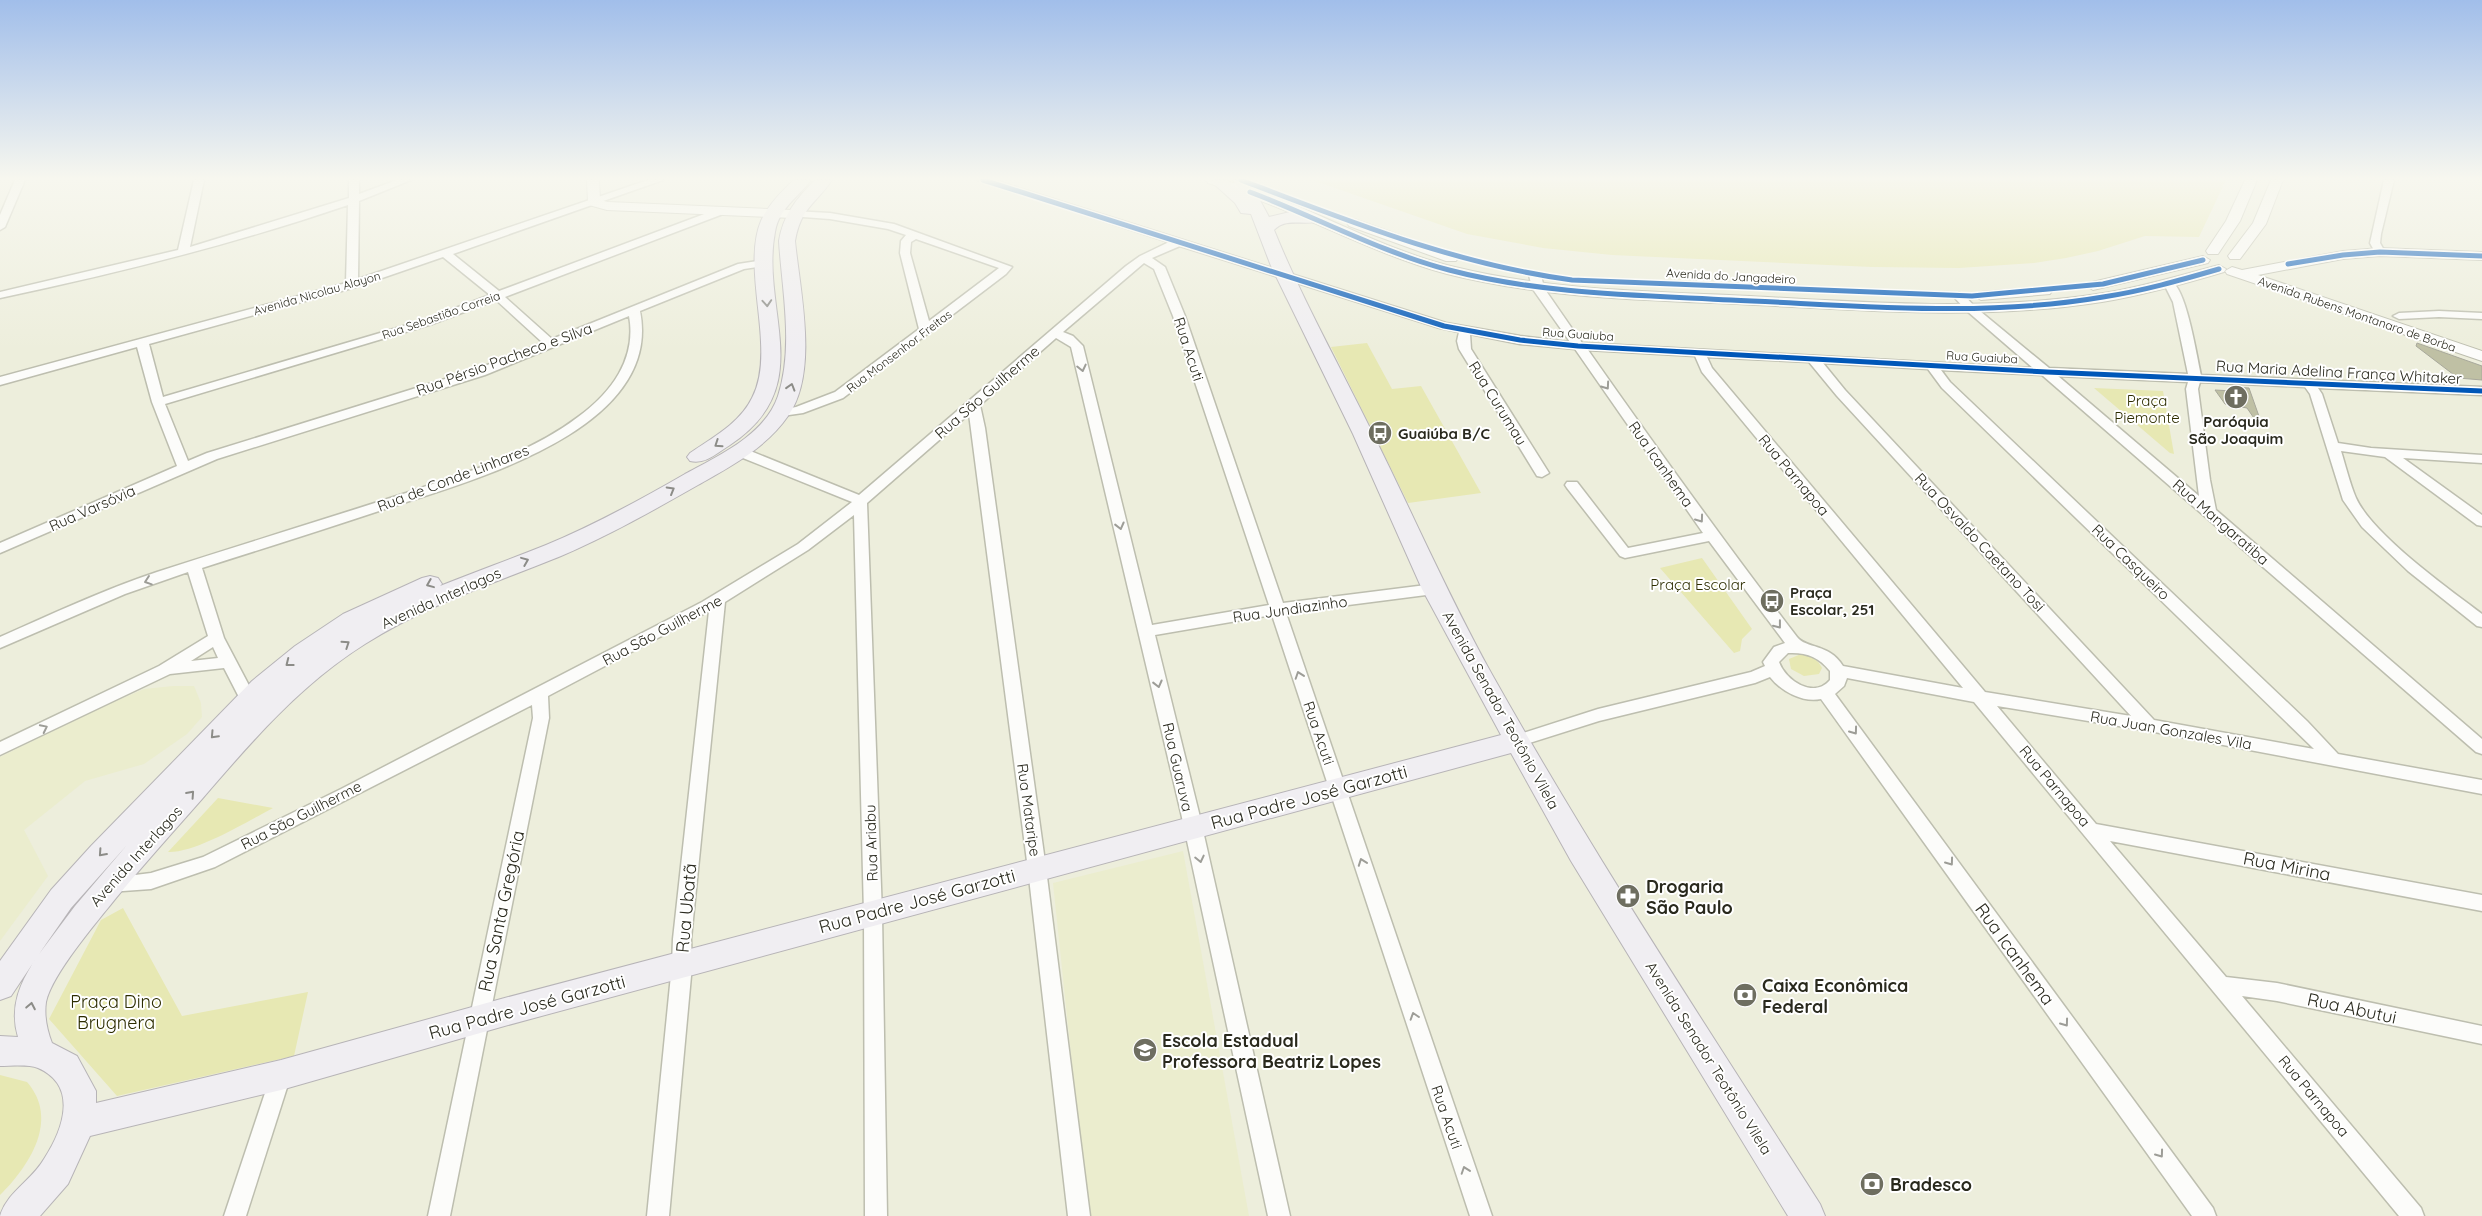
<svg xmlns="http://www.w3.org/2000/svg" width="2482" height="1216" viewBox="0 0 2482 1216" font-family="Quicksand,sans-serif">
  <rect width="100%" height="100%" fill="#edeedc"/>
  <g fill="#ebedce">
    <polygon points="173,686 194,686 201,703 202,717 187,734 144,764 85,781 24,830 48,876 0,941 0,757 107,705 144,689"/>
    <polygon points="1183,851 1249,1216 1088,1216 1053,883"/>
  </g>
  <g fill="#e7e8b3">
    <polygon points="1312,180 2226,180 2199,237 2145,236 2098,251 2066,258 2034,263 1959,268 1872,267 1612,255 1543,248 1467,234"/>
    <polygon points="1367,343 1392,389 1421,386 1481,493 1408,503 1331,347"/>
    <polygon points="2094,388 2163,391 2174,454 2170,453"/>
    <polygon points="1702,558 1752,629 1742,639 1740,651 1734,653 1660,568"/>
    <path d="M1801 654C1810 656 1818 659 1822 668L1819 674 1804 676 1791 669 1789 659Z"/>
    <path d="M218 798 273 808C248 821 196 853 168 852Z"/>
    <polygon points="123,908 182,1016 308,992 294,1056 117,1096 49,1019 101,920"/>
    <path d="M0 1075 27 1082C60 1120 29 1166 0 1195Z"/>
  </g>
  <g fill="#bfc0a4" stroke="#a8a89b">
    <polygon points="2417,343 2482,366 2482,380 2458,378 2416,346"/>
    <polygon points="2230,387 2249,388 2261,422 2258,424 2247,408 2225,404 2215,390 2233,391"/>
  </g>
  <g fill="none" stroke-linecap="round" stroke-linejoin="round">
    <g stroke="#bdbeaf" stroke-width="3">
      <g id="minor">
        <polygon points="15,180 25,180 5,227 0,230 0,215"/>
        <path d="M194 180H204L190 247 349 198V180H359V194L397 180H411L359 201 358 279 648 180H663L453 254 499 291 715 210H723V214L505 297 552 339 738 264 764 260 769 263 764 266 744 269 640 311C664 431 466 482 382 510 322 530 262 549 202 568L224 638 254 695 263 700 265 704 263 708 257 710 242 703 224 668 170 674 0 755V742L159 666 208 636 188 572 125 594 0 648V637C52 614 103 590 157 572 240 545 323 520 406 493 464 473 528 455 578 417 611 393 637 359 629 316L485 375 217 459 0 553V543L177 466 152 402 137 347 0 385V377L346 283 348 205C234 244 118 273 0 298V292L178 250ZM443 257 490 295 424 320 163 397 149 344 356 287ZM496 300 543 343 477 369 207 453 188 461 165 404 432 324ZM213 647 218 658 191 661Z"/>
        <path d="M978 180H993L1446 323 1520 336 1570 342 1532 288 1529 275 1535 272 1541 275 1544 288 1582 343 2033 368 1967 311 1953 296 1959 293 1963 294 1975 307 2049 368 2188 374 2173 302 2164 284 2170 281C2186 285 2197 358 2201 375L2482 387V395L2318 388 2322 394 2338 443 2371 448 2482 455V463L2403 458 2482 515V526L2477 525 2385 457 2341 451C2346 467 2350 484 2356 498 2373 535 2449 589 2482 614V627L2477 626 2408 571 2362 527 2343 500 2310 394 2305 387 2200 382 2198 389 2210 480 2216 510 2482 739V754L2476 752 2042 375 1941 370 1950 382 2307 721 2338 754 2482 780V794L2149 731 1997 706 2096 824 2482 895V911L2110 841 2226 977 2277 983 2482 1026V1044L2277 1001 2242 996 2421 1208 2424 1216H2399L1974 702 1847 678 1844 686 1835 694 2213 1208 2216 1216H2192L1821 699C1802 703 1781 691 1770 677L1755 683 1599 721 1517 747 1511 745 1509 741 1511 737 1598 709 1751 672 1765 666 1763 662 1774 647 1785 643 1709 541 1625 558 1620 556 1567 488 1565 485 1567 482H1577L1628 548 1703 533 1575 349 1520 344 1470 334 1471 349 1549 473 1542 477 1537 476 1459 349 1457 341 1459 332 1440 328 1180 246 1152 258 1165 267 1185 316 1283 603 1434 584 1441 589 1434 594 1286 613 1492 1216H1470L1272 615 1155 635 1199 813 1290 1216H1268L1181 813 1071 347 1056 338 980 405 985 428 1046 869 1090 1216H1068L1028 869 969 414 867 503 882 914 887 1216H865L864 914 854 515 808 550 725 602 691 939 692 965 669 1216H647L672 965 673 939 709 611 548 696 549 718 450 1216H428L533 718 532 705 215 867 151 889 109 892 103 889 100 884 103 879 151 873 203 857 341 789 702 602 798 544 852 502 733 454 731 451 733 448H743L859 495 1126 266 1140 256 1169 242ZM1144 263 1154 269 1173 316 1269 605 1152 625 1083 346 1073 336 1063 332ZM1588 350 1695 356 1702 372 1963 688 1843 666C1829 643 1806 649 1797 637 1725 543 1656 447 1588 350ZM1707 357 1809 362 1837 396 2131 716 1985 692 1712 368ZM1823 363 1928 369 1942 388 2314 749 2154 720 1845 390ZM2058 376 2188 382 2186 389 2199 496ZM1788 653C1806 652 1819 657 1830 671V680C1814 699 1786 681 1779 662Z"/>
        <polygon points="2384,180 2394,180 2381,234 2380,243 2385,252 2380,255 2376,254 2370,243"/>
        <path d="M793 211 830 213 894 224 1012 267 1006 274 843 398 803 413 775 417 774 414 775 411 796 407 835 392 919 329 900 253 901 241 906 235 888 229 830 219 789 216V212ZM916 239 999 268 929 321 910 253 911 242Z"/>
        <polygon points="2439,311 2482,313 2482,319 2439,317 2399,319 2393,316 2399,313"/>
        <polygon points="281,1066 288,1068 291,1075 246,1216 224,1216 271,1075 274,1068"/>
      </g>
    </g>
    <g stroke="#bdbeaf" stroke-width="2">
      <g id="tertiary">
        <polygon points="587,180 599,180 600,200 608,202 793,210 800,214 793,218 607,210 589,205 588,202"/>
        <path d="M1206 180C1242 180 1276 197 1309 211 1357 232 1404 255 1455 267 1545 289 1637 291 1729 295 1853 301 1980 313 2103 293 2143 287 2180 275 2219 265L2226 269 2224 272C2184 284 2144 295 2102 302 1982 321 1858 310 1737 304 1640 300 1542 298 1447 274 1391 259 1339 233 1286 211 1260 200 1234 191 1208 183Z"/>
        <polygon points="2245,180 2257,180 2240,221 2218,254 2208,254 2206,251 2226,221"/>
        <polygon points="2271,180 2283,180 2266,224 2240,259 2230,259 2228,256 2253,223"/>
        <polygon points="1354,219 1456,255 1458,258 1456,261 1446,261 1349,226 1347,223"/>
        <polygon points="2380,248 2482,252 2482,260 2380,256 2343,259 2258,275 2482,351 2482,361 2227,274 2225,271 2232,267 2242,270 2343,251"/>
        <polygon points="2203,256 2210,260 2208,263 2093,290 2086,286 2088,283"/>
        <polygon points="2045,287 2050,288 2052,291 2050,294 1981,300 1974,296 1981,292"/>
      </g>
    </g>
    <g stroke="#b7b4b7" stroke-width="2">
      <g id="primary">
        <path d="M794 180H811C798 198 779 208 775 232 760 311 819 386 730 445 717 453 705 465 690 461L687 457 690 453C712 438 740 423 752 398 761 381 762 361 761 342 760 307 747 254 761 221 768 205 781 192 794 180Z"/>
        <path d="M815 180H832C815 205 801 207 795 241 800 292 819 372 788 416 766 448 731 466 698 485 654 510 608 536 561 556 495 583 426 605 365 644 301 684 251 742 202 799 173 832 143 865 116 898 97 922 52 974 46 1002 44 1016 47 1030 52 1043L77 1056 96 1091V1103L281 1060 501 999 1501 735 1422 589 1353 434 1271 266 1251 214 1241 213 1235 203 1213 183 1215 180H1227L1239 190 1233 180H1249L1269 217 1290 212 1315 214 1317 218 1315 222C1300 225 1286 218 1274 230 1302 299 1339 365 1372 432 1413 514 1449 598 1494 678 1595 858 1709 1030 1820 1204L1825 1216H1788L1571 861 1511 753 501 1027 281 1090 90 1136 68 1184 40 1216H0C7 1192 32 1180 44 1159 63 1130 79 1086 38 1068 28 1064 11 1066 0 1066V1036L18 1037C9 1007 20 982 37 957L11 996 0 1000V961L51 890 91 846 252 681 295 646 343 614 422 578 430 576 438 578 442 584 440 586C475 572 511 559 546 545 594 525 640 500 685 474 718 456 765 435 778 396 794 347 782 290 779 241 783 215 797 198 815 180ZM127 845 75 906 39 954 71 908Z"/>
      </g>
    </g>
    <use href="#minor" fill="#fcfcfa" fill-rule="evenodd"/>
    <use href="#tertiary" fill="#fcfcfa" fill-rule="evenodd"/>
    <use href="#primary" fill="#f0eef2" fill-rule="evenodd"/>
    <g stroke="#fff" stroke-width="8">
      <g id="cycleway">
        <polyline points="983,180 1444,326 1520,340 1578,346 2047,372 2482,391"/>
        <path d="M1241 180C1351 222 1455 264 1572 280L1972 296 2103 284 2203 260"/>
        <path d="M1250 192C1316 217 1380 252 1449 270 1541 294 1636 295 1731 300 1854 305 1981 318 2103 297 2143 291 2181 280 2219 269"/>
        <polyline points="2288,264 2343,255 2380,252 2482,256"/>
      </g>
    </g>
    <use href="#cycleway" stroke="#0057b8" stroke-width="5"/>
  </g>
  <defs><path id="oneway-chevron" d="M-2-3.5L2.5 0L-2 3.5" fill="none" stroke-width="1.6" stroke-linecap="round" stroke-linejoin="round" transform="scale(1.25)"/></defs>
  <g stroke="#8c8c88">
    <use href="#oneway-chevron" transform="translate(767 303) rotate(86)"/>
    <use href="#oneway-chevron" transform="translate(791 387) rotate(-73)"/>
    <use href="#oneway-chevron" transform="translate(718 444) rotate(146)"/>
    <use href="#oneway-chevron" transform="translate(671 490) rotate(-30)"/>
    <use href="#oneway-chevron" transform="translate(525 561) rotate(-22)"/>
    <use href="#oneway-chevron" transform="translate(430 584) rotate(158)"/>
    <use href="#oneway-chevron" transform="translate(346 644) rotate(-34)"/>
    <use href="#oneway-chevron" transform="translate(289 663) rotate(142)"/>
    <use href="#oneway-chevron" transform="translate(214 735) rotate(133)"/>
    <use href="#oneway-chevron" transform="translate(191 794) rotate(-48)"/>
    <use href="#oneway-chevron" transform="translate(102 853) rotate(132)"/>
    <use href="#oneway-chevron" transform="translate(31 1006) rotate(-79)"/>
  </g>
  <g stroke="#9d9d97">
    <use href="#oneway-chevron" transform="translate(1082 368) rotate(77)"/>
    <use href="#oneway-chevron" transform="translate(1606 386) rotate(55)"/>
    <use href="#oneway-chevron" transform="translate(1700 519) rotate(54)"/>
    <use href="#oneway-chevron" transform="translate(1120 526) rotate(76)"/>
    <use href="#oneway-chevron" transform="translate(148 581) rotate(161)"/>
    <use href="#oneway-chevron" transform="translate(1778 625) rotate(52)"/>
    <use href="#oneway-chevron" transform="translate(1299 675) rotate(-109)"/>
    <use href="#oneway-chevron" transform="translate(1158 684) rotate(76)"/>
    <use href="#oneway-chevron" transform="translate(44 728) rotate(-26)"/>
    <use href="#oneway-chevron" transform="translate(1854 731) rotate(54)"/>
    <use href="#oneway-chevron" transform="translate(1200 859) rotate(77)"/>
    <use href="#oneway-chevron" transform="translate(1362 862) rotate(-110)"/>
    <use href="#oneway-chevron" transform="translate(1950 862) rotate(54)"/>
    <use href="#oneway-chevron" transform="translate(1414 1016) rotate(-108)"/>
    <use href="#oneway-chevron" transform="translate(2065 1023) rotate(54)"/>
    <use href="#oneway-chevron" transform="translate(2160 1154) rotate(54)"/>
    <use href="#oneway-chevron" transform="translate(1465 1170) rotate(-109)"/>
  </g>
  <linearGradient id="sky" x2="0" y2="1"><stop stop-color="#a1beea"/><stop offset="0.51" stop-color="#f7f7ef"/><stop offset="1" stop-color="#f7f7ef" stop-opacity="0"/></linearGradient>
  <rect width="2482" height="350" fill="url(#sky)"/>
  <defs>
    <g id="church-disc" transform="scale(1.25)"><circle r="9.5" fill="#6e6e60" stroke="#fff"/><path d="M-1.2-6h2.4v3.5h3.3v2.4h-3.3V6h-2.4V-.1h-3.3v-2.4h3.3Z" fill="#fff"/></g>
    <g id="bus-disc" transform="scale(1.25)"><circle r="9.5" fill="#6e6e60" stroke="#fff"/><path d="M-5-6H5V4H4V6H2V4H-2V6H-4V4H-5ZM-3.5-4V0h7V-4ZM-3.5 1.2v1.5H-2V1.2ZM2 1.2v1.5H3.5V1.2Z" fill="#fff"/></g>
    <g id="pharmacy-disc" transform="scale(1.25)"><circle r="9.5" fill="#6e6e60" stroke="#fff"/><path d="M-2-6h4v4h4v4h-4v4h-4v-4h-4v-4h4Z" fill="#fff"/></g>
    <g id="bank-disc" transform="scale(1.25)"><circle r="9.5" fill="#6e6e60" stroke="#fff"/><path d="M-6-4H6V4H-6ZM0-2.3a2.3 2.3 0 1 0 0 4.6a2.3 2.3 0 1 0 0-4.6Z" fill="#fff"/></g>
    <g id="school-disc" transform="scale(1.25)"><circle r="9.5" fill="#6e6e60" stroke="#fff"/><path d="M0-5L7-2L0 1L-7-2ZM-4 1L0 2.5L4 1V4Q0 6-4 4Z" fill="#fff"/></g>
  </defs>
  <g fill-rule="evenodd">
    <use href="#church-disc" x="2236" y="397"/>
    <use href="#bus-disc" x="1380" y="433"/>
    <use href="#bus-disc" x="1772" y="601"/>
    <use href="#pharmacy-disc" x="1628" y="896"/>
    <use href="#bank-disc" x="1745" y="995"/>
    <use href="#school-disc" x="1145" y="1050"/>
    <use href="#bank-disc" x="1872" y="1184"/>
  </g>
  <g text-anchor="middle" dominant-baseline="central" stroke-width="4" stroke-linejoin="round" paint-order="stroke">
    <g font-size="12" fill="#29291d" stroke="#fff">
      <text transform="translate(1731 276) rotate(3)">Avenida do Jangadeiro</text>
      <text transform="translate(317 293) rotate(-16)">Avenida Nicolau Alayon</text>
      <text transform="translate(2357 314) rotate(19)">Avenida Rubens Montanaro de Borba</text>
      <text transform="translate(441 315) rotate(-19)">Rua Sebastião Correia</text>
      <text transform="translate(1578 334) rotate(4)">Rua Guaiuba</text>
      <text transform="translate(899 351) rotate(-37)">Rua Monsenhor Freitas</text>
      <text transform="translate(1982 357) rotate(3)">Rua Guaiuba</text>
    </g>
    <g font-size="15" fill="#29291d" stroke="#fff">
      <text transform="translate(1189 349) rotate(72)">Rua Acuti</text>
      <text transform="translate(504 359) rotate(-20)">Rua Pérsio Pacheco e Silva</text>
      <text transform="translate(2339 372) rotate(3)">Rua Maria Adelina França Whitaker</text>
      <text transform="translate(987 392) rotate(-41)">Rua São Guilherme</text>
      <text transform="translate(1498 403) rotate(58)">Rua Curumau</text>
      <text transform="translate(1661 464) rotate(55)">Rua Icanhema</text>
      <text transform="translate(1794 475) rotate(50)">Rua Parnapoa</text>
      <text transform="translate(453 478) rotate(-21)">Rua de Conde Linhares</text>
      <text transform="translate(92 508) rotate(-24)">Rua Varsóvia</text>
      <text transform="translate(2221 522) rotate(41)">Rua Mangaratiba</text>
      <text transform="translate(1980 542) rotate(47)">Rua Osvaldo Caetano Tosi</text>
      <text transform="translate(2131 562) rotate(44)">Rua Casqueiro</text>
      <text transform="translate(441 598) rotate(-24)">Avenida Interlagos</text>
      <text transform="translate(1290 609) rotate(-8)">Rua Jundiazinho</text>
      <text transform="translate(662 630) rotate(-28)">Rua São Guilherme</text>
      <text transform="translate(1501 710) rotate(61)">Avenida Senador Teotônio Vilela</text>
      <text transform="translate(2171 730) rotate(10)">Rua Juan Gonzales Vila</text>
      <text transform="translate(1319 733) rotate(71)">Rua Acuti</text>
      <text transform="translate(1178 767) rotate(77)">Rua Guaruva</text>
      <text transform="translate(2055 786) rotate(50)">Rua Parnapoa</text>
      <text transform="translate(1029 810) rotate(82)">Rua Mataripe</text>
      <text transform="translate(301 815) rotate(-27)">Rua São Guilherme</text>
      <text transform="translate(871 843) rotate(-92)">Rua Ariabu</text>
      <text transform="translate(136 856) rotate(-48)">Avenida Interlagos</text>
      <text transform="translate(1709 1058) rotate(58)">Avenida Senador Teotônio Vilela</text>
      <text transform="translate(2314 1096) rotate(50)">Rua Parnapoa</text>
      <text transform="translate(1447 1117) rotate(71)">Rua Acuti</text>
    </g>
    <g font-size="15" fill="#2d2d00" stroke="#fff">
      <text x="2147" y="400">Praça<tspan x="2147" dy="17">Piemonte</tspan></text>
      <text x="1698" y="584">Praça Escolar</text>
    </g>
    <g font-size="15" font-weight="bold" fill="#29291d" stroke="#fff" text-anchor="start">
      <text x="2236" y="421" text-anchor="middle">Paróquia<tspan x="2236" dy="17">São Joaquim</tspan></text>
      <text x="1398" y="433">Guaiúba B/C</text>
      <text x="1790" y="592">Praça<tspan x="1790" dy="17">Escolar, 251</tspan></text>
    </g>
    <g font-size="18" fill="#29291d" stroke="#fff">
      <text transform="translate(1309 797) rotate(-15)">Rua Padre José Garzotti</text>
      <text transform="translate(2287 866) rotate(11)">Rua Mirina</text>
      <text transform="translate(917 901) rotate(-15)">Rua Padre José Garzotti</text>
      <text transform="translate(686 908) rotate(-85)">Rua Ubatã</text>
      <text transform="translate(501 911) rotate(-78)">Rua Santa Gregória</text>
      <text transform="translate(2015 954) rotate(54)">Rua Icanhema</text>
      <text transform="translate(527 1007) rotate(-15)">Rua Padre José Garzotti</text>
      <text transform="translate(2352 1008) rotate(12)">Rua Abutui</text>
    </g>
    <g font-size="18" font-weight="bold" fill="#29291d" stroke="#fff" text-anchor="start">
      <text x="1646" y="886">Drogaria<tspan x="1646" dy="21">São Paulo</tspan></text>
      <text x="1762" y="985">Caixa Econômica<tspan x="1762" dy="21">Federal</tspan></text>
      <text x="1162" y="1040">Escola Estadual<tspan x="1162" dy="21">Professora Beatriz Lopes</tspan></text>
      <text x="1890" y="1184">Bradesco</text>
    </g>
    <g font-size="18" fill="#2d2d00" stroke="#fff">
      <text x="116" y="1001">Praça Dino<tspan x="116" dy="21">Brugnera</tspan></text>
    </g>
  </g>
</svg>
